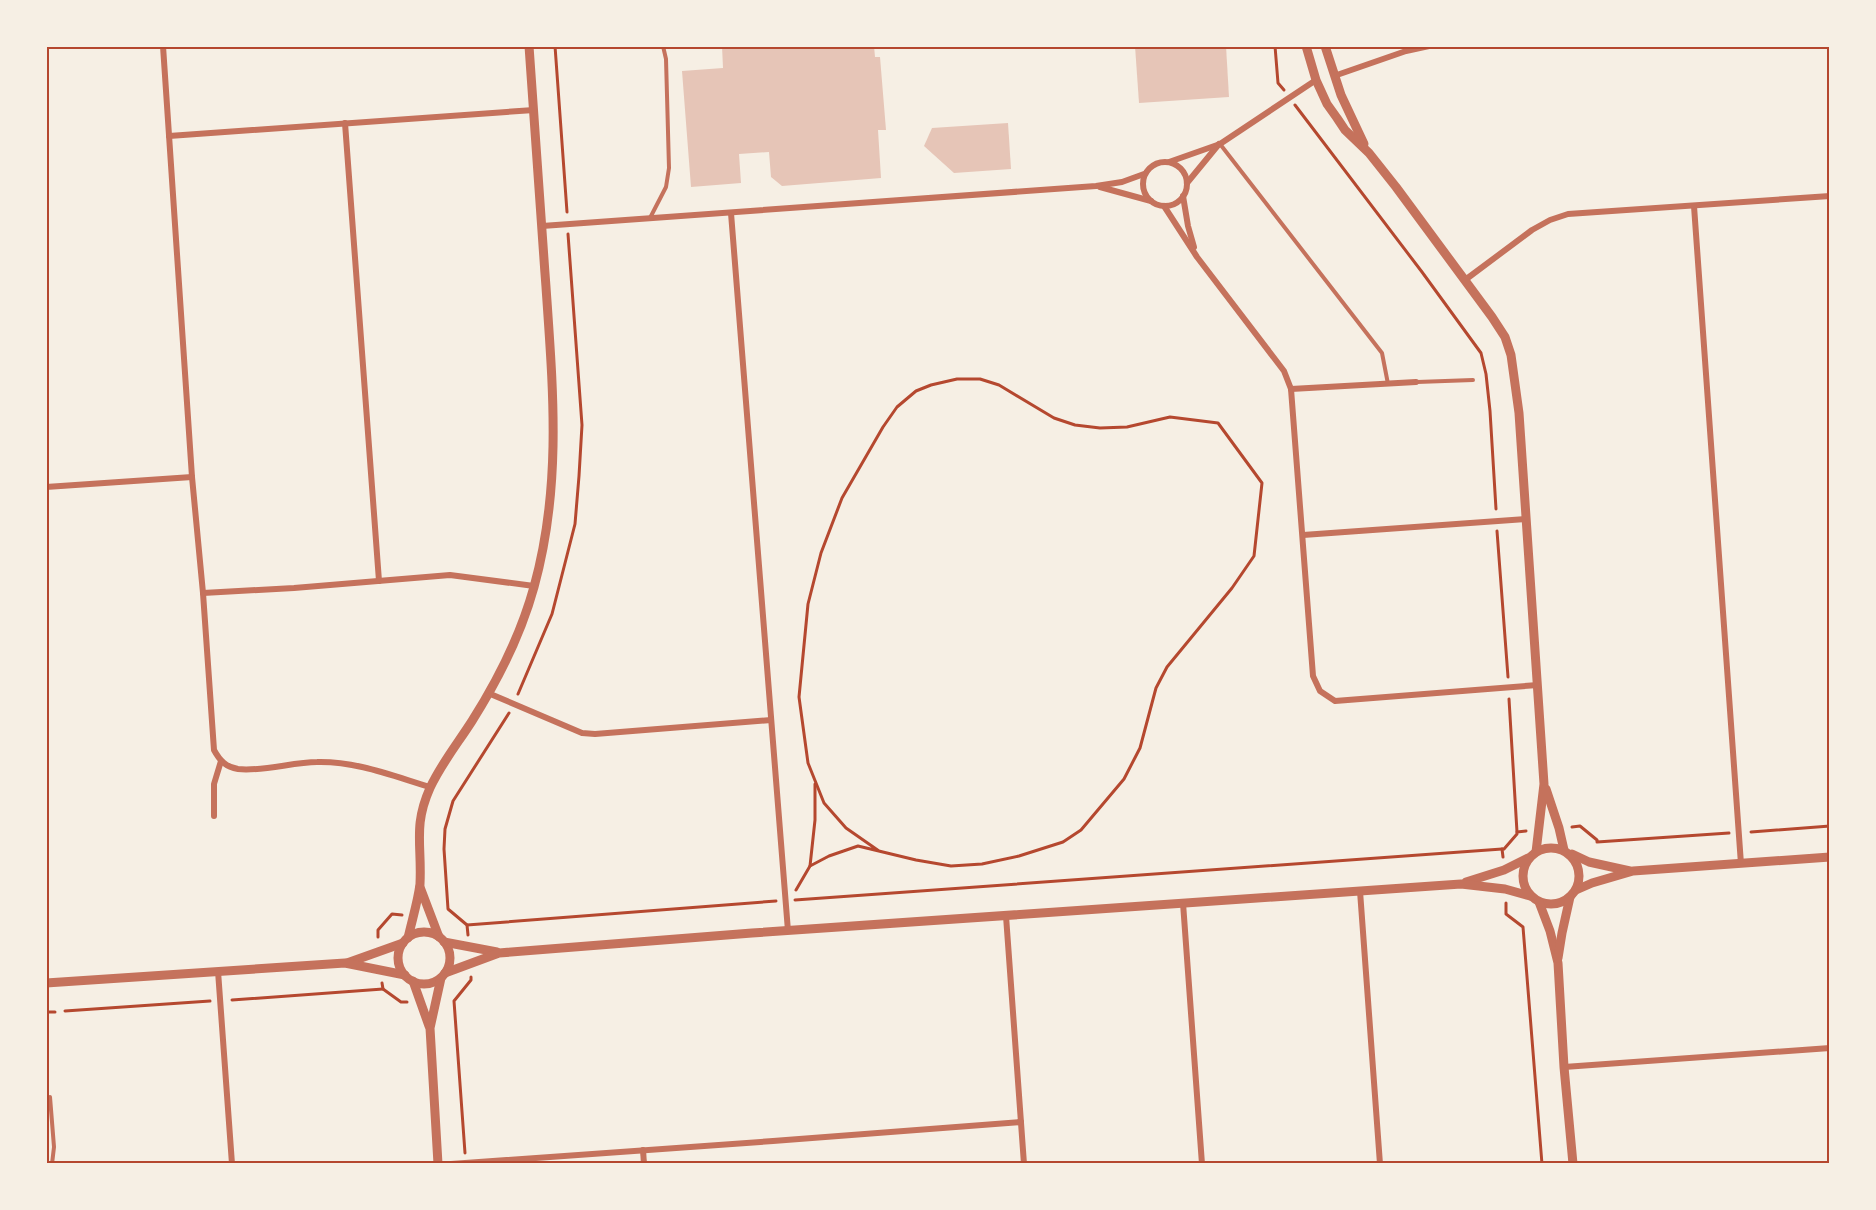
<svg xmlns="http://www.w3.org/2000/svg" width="1876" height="1210" viewBox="0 0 1876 1210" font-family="Quicksand,sans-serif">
  <rect width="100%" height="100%" fill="#f6efe4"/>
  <g fill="#e6c5b7">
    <polygon points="722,46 874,46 875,57 880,57 886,130 878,130 881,178 782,186 771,177 769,152 739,154 741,183 691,187 682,71 723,68"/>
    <polygon points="1135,46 1226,46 1229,97 1139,103"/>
    <polygon points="1008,123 1011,169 954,173 924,146 932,128"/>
  </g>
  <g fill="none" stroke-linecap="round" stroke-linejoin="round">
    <g stroke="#b5482f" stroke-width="3">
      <polyline points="555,46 567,212"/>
      <polyline points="1275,46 1278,83 1284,90"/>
      <polyline points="1295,105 1422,272 1481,353 1486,374 1490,411 1496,509"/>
      <polyline points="1497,531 1508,677"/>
      <polyline points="518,694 552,614 575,524 579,476 582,425 568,234"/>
      <polyline points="1509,699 1517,832"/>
      <polyline points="1572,827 1580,826 1597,840 1597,842 1729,833"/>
      <polyline points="1751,832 1830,826"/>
      <polyline points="1503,857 1502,849 1504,849 1517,834 1517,832 1526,831"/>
      <polyline points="810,866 815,820 815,784"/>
      <polyline points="796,890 810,866 829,856 858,846 916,860 951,866 982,864 1019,856 1063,842 1081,830 1124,779 1140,748 1156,688 1167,667 1232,588 1254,556 1262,483 1218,423 1170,417 1127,427 1100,428 1075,425 1054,418 999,385 980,379 957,379 931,385 916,391 897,407 883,427 842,498 821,553 808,604 799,697 808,763 824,803 846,828 879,851"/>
      <polyline points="795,900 1502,849"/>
      <polyline points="1506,903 1506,914 1523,927 1542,1164"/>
      <polyline points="467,925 776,901"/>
      <polyline points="468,935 467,925 448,909 444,849 445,829 453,801 509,713"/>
      <polyline points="378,937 378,930 392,914 402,915"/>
      <polyline points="382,983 383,989 401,1002 407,1002"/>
      <polyline points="232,1000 383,989"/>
      <polyline points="65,1011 210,1001"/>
      <polyline points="46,1012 55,1012"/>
      <polyline points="465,1153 454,1001 471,980 471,977"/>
    </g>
    <g stroke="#c5725c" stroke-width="4">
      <polyline points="1220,144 1382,353 1388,384"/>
      <polyline points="650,218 666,187 669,168 666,59 663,46"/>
      <polyline points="1417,382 1473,380"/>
      <polyline points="50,1097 54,1147 52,1164"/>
    </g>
    <g stroke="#c5725c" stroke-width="6">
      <path d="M163 46 192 477 203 593 214 750C220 761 226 767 238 769 262 772 293 762 317 762 356 761 393 776 430 787"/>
      <polyline points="1334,76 1406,51 1429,46"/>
      <polyline points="345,123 379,581"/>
      <polyline points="169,136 534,110"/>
      <circle cx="1165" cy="184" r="22"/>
      <polyline points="1169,162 1220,144 1316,80"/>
      <polyline points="1187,183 1219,144"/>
      <polyline points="1100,187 1151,201"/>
      <polyline points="1183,196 1188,226 1194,247"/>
      <polyline points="1164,206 1197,257 1284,371 1291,389 1313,676 1320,691 1335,701 1538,685"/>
      <polyline points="1694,206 1741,864"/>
      <polyline points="731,213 788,931"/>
      <polyline points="542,226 1096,186 1122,182 1144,174"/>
      <polyline points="1465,280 1532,230 1550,220 1568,214 1830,196"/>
      <polyline points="1291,389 1416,382"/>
      <polyline points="46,487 192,477"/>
      <polyline points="1303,535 1526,519"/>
      <polyline points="203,593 294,588 450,575 534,586"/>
      <polyline points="488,693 582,733 595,734 771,720"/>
      <polyline points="214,816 214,784 221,761"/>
      <polyline points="1360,891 1380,1164"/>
      <polyline points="1183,903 1202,1164"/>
      <polyline points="1006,916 1024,1164"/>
      <polyline points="218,971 232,1164"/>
      <polyline points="1564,1067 1830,1048"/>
      <polyline points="643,1150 644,1164"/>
      <polyline points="451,1164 773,1141 1021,1122"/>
    </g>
    <g stroke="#c5725c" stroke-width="9">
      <polyline points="1306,46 1316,80 1327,104 1337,118 1345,130 1369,153 1396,187 1492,317 1505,337 1511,355 1519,413 1544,784 1536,852"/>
      <polyline points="1325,46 1341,95 1364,144"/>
      <polyline points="1546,789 1559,828 1564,850"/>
      <circle cx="1551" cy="876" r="28"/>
      <polyline points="1572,854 1589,862 1630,871"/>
      <polyline points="1466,882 1504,870 1528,858"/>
      <polyline points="420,887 439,937"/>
      <polyline points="1576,890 1592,883 1633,871 1830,857"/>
      <polyline points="1539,902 1550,931 1558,963 1564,1067 1573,1164"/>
      <circle cx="424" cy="958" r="26"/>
      <path d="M408 938C412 920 418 901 420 884 422 845 413 826 430 788 441 764 458 743 472 721 498 680 521 634 534 587 562 486 553 389 546 287 540 207 535 127 529 46"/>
      <polyline points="444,942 497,952"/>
      <polyline points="1558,958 1562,933 1570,897"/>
      <polyline points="347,963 403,943"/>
      <polyline points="445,973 499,953 752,933 1461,884 1505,889 1530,896"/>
      <polyline points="413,981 429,1026"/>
      <polyline points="46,983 345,963 405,975"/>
      <polyline points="438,1164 430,1028 441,978"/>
    </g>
  </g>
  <rect width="1876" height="1210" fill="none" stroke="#f6efe4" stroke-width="96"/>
  <rect x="48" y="48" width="1780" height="1114" fill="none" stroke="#b5482f" stroke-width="2"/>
</svg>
